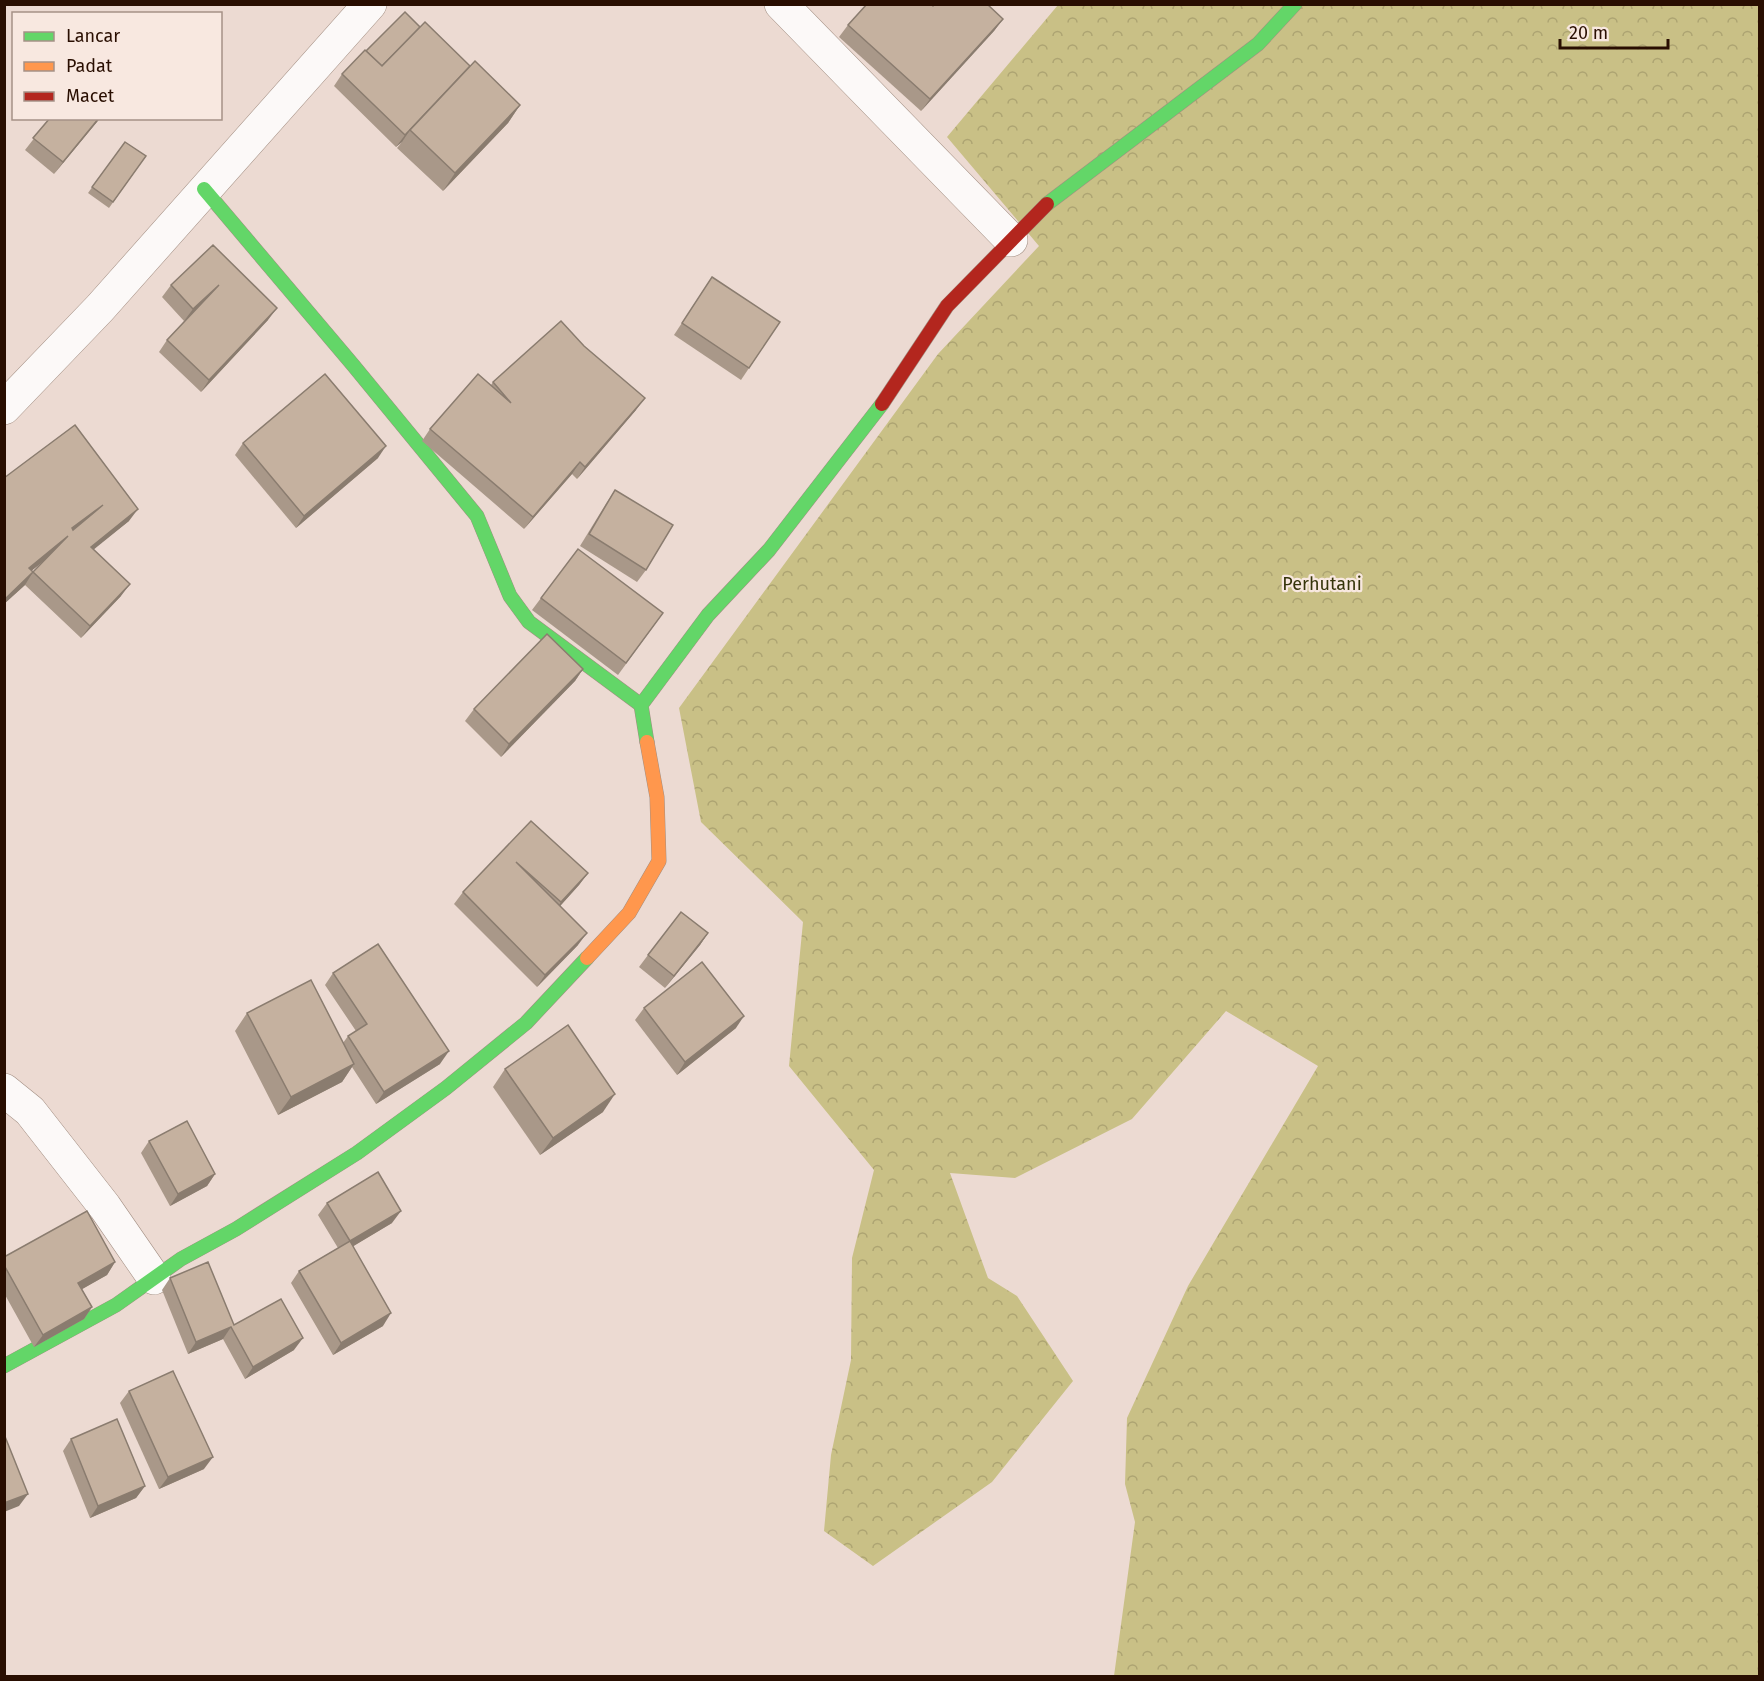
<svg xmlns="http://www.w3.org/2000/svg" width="1764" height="1681" viewBox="0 0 1764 1681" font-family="'Fira Sans',sans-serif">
  <defs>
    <pattern id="forest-crowns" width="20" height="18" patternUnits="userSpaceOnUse" patternTransform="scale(1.5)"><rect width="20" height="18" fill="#c9c086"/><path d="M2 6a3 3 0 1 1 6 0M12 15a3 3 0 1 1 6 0" fill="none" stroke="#ada472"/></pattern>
  </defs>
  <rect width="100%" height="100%" fill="#ecdad2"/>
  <polygon fill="url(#forest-crowns)" points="1058,5 1759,5 1759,1676 1114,1676 1135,1522 1125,1484 1127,1418 1188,1286 1318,1066 1226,1011 1132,1119 1015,1178 950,1173 988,1278 1017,1296 1073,1381 992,1482 873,1566 824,1531 831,1455 851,1360 852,1258 874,1170 789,1066 803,922 701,822 679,708 938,354 1039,246 947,137"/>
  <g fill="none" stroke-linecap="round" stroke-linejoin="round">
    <g stroke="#a28e82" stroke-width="34">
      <g id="street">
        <polyline points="781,4 1011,240"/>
        <polyline points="4,408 100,308 370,4"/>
        <polyline points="4,1090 30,1111 105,1207 154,1278"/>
      </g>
    </g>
    <g stroke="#a28e82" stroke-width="15">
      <g id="fast">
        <polyline points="204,189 353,365 477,516 510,596 529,622 641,705"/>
        <polyline points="1047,204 1258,44 1295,4"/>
        <polyline points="647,742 641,705 708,615 769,550 882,404"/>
        <polyline points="4,1366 116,1305 181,1259 236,1229 357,1153 446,1088 526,1023 587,958"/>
      </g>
    </g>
    <g stroke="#a28e82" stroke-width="15">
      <polyline id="slow" points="587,958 629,913 659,861 657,797 647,742"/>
    </g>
    <g stroke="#a28e82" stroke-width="15">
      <polyline id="jam" points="882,404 947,306 1047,204"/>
    </g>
    <use href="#street" stroke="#fcf9f8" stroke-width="33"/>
    <use href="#fast" stroke="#63d668" stroke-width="14"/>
    <use href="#slow" stroke="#ff974d" stroke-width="14"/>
    <use href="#jam" stroke="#b3261e" stroke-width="14"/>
  </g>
  <g fill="#a99889" fill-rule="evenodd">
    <polygon points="933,6 1003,19 994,31 921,111 839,37 848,25"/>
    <polygon points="420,27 520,105 508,123 443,191 397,148 402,142 396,147 334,86 342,74 366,51"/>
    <polygon points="50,118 100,118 54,174 25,150"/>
    <polygon points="125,142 146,156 109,208 88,193"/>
    <polygon points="712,277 780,322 741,380 674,335"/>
    <polygon points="171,285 268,320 201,392 159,352 167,340 189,316 184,321 162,297"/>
    <polygon points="493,382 636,410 577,479 572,474 524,529 422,441 430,429 491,385"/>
    <polygon points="243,443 378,458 296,528 235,455"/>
    <path d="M4 478 129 521 93 549 121 596 81 638 25 585 4 604ZM47 558 33 572 31 571Z"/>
    <polygon points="615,490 646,570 637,582 580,546 607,502"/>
    <polygon points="541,598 663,613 618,675 532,610"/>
    <polygon points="583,669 575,681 501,757 465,721 474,709"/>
    <polygon points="531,821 588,873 579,885 560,906 578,945 537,987 454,904 463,892"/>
    <polygon points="708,933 700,945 665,988 639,967 648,955"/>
    <polygon points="333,973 440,1064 376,1104 352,1067 342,1082 278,1115 235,1031 247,1013 343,1043 348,1036 356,1031 325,985"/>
    <polygon points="644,1008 736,1028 677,1075 635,1020"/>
    <polygon points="505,1069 603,1112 540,1155 493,1087"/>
    <polygon points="149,1141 215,1174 207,1186 170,1206 141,1153"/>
    <polygon points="327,1203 392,1223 353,1246 383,1326 333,1355 291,1283 299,1271 338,1248 318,1215"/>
    <polygon points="4,1257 115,1262 107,1275 82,1289 92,1307 84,1319 34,1347 4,1293"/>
    <polygon points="170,1278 234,1325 294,1350 245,1379 223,1339 188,1354 162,1290"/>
    <polygon points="129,1391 204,1469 159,1489 120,1403"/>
    <polygon points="71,1439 145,1486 136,1498 90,1518 63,1451"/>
  </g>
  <g fill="#8a7c6f">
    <polygon points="1003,19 994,31 921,111 930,99"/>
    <polygon points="520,105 508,123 443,191 455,173"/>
    <polygon points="99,118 100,118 97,122 54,174 63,162"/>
    <polygon points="410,130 402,142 396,147 405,135"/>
    <polygon points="219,285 210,297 184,321 193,309"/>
    <polygon points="277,308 268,320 201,392 209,380"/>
    <polygon points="645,398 636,410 577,479 585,467"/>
    <polygon points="386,446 378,458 296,528 304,516"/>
    <polygon points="580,462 572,474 524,529 533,517"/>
    <polygon points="103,505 60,548 20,580 29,568 72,528"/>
    <polygon points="138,509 129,521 82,559 91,547"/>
    <polygon points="33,572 25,585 4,604 4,600"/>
    <polygon points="130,584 121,596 81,638 90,626"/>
    <polygon points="583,669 575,681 501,757 509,744"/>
    <polygon points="588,873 579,885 553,914 561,902"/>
    <polygon points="587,933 578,945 537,987 545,975"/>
    <polygon points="708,933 700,945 665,988 674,976"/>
    <polygon points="744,1016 736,1028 677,1075 685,1062"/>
    <polygon points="449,1051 440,1064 376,1104 384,1092"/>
    <polygon points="354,1064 342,1082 278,1115 291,1097"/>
    <polygon points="615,1094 603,1112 540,1155 553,1138"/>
    <polygon points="215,1174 207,1186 170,1206 178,1194"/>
    <polygon points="401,1211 392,1223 342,1253 350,1241"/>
    <polygon points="115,1262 107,1275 70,1296 78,1283"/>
    <polygon points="92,1307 84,1319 34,1347 43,1335"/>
    <polygon points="391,1313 383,1326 333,1355 341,1343"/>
    <polygon points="231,1327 223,1339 188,1354 196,1342"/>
    <polygon points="303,1338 294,1350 245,1379 253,1367"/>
    <polygon points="213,1457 204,1469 159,1489 168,1477"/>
    <polygon points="145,1486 136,1498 90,1518 98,1506"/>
    <polygon points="28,1494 19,1506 4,1512 4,1503"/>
  </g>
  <g fill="#c5b19f" stroke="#8a7c6f" stroke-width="1.5" fill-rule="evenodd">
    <polygon points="867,4 931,4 933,6 935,4 987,4 1003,19 930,99 848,25"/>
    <polygon points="405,12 420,27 382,66 366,51"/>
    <polygon points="425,22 470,66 405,135 342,74 365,50 382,66"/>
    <polygon points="475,61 520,105 455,173 410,130"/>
    <polygon points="50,118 99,118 63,162 33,138"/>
    <polygon points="125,142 146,156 113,202 92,187"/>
    <polygon points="213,245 277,308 209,380 167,340 219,285 193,309 171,285"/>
    <polygon points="712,277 780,322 749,368 682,323"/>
    <polygon points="561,321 584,346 645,398 585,467 580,462 533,517 430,429 478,374 511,403 493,382"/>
    <polygon points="325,374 386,446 304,516 243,443"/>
    <path d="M75 425 138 509 91 547 130 584 90 626 33 572 4 600V478L20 466ZM103 505 73 530 72 528ZM68 536 33 572 29 568Z"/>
    <polygon points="615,490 673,525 646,570 589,534"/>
    <polygon points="578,549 663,613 626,663 541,598"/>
    <polygon points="547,634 583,669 509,744 474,709"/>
    <polygon points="531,821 588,873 561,902 516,862 587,933 545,975 463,892"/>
    <polygon points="681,912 708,933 674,976 648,955"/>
    <polygon points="378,944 449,1051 384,1092 348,1036 367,1024 333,973"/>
    <polygon points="702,962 744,1016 685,1062 644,1008"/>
    <polygon points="311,980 354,1064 291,1097 247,1013"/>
    <polygon points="568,1025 615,1094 553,1138 505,1069"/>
    <polygon points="187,1121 215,1174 178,1194 149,1141"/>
    <polygon points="378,1172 401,1211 350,1241 327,1203"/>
    <polygon points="87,1211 115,1262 78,1283 92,1307 43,1335 4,1265 4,1257"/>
    <polygon points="350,1241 391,1313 341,1343 299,1271"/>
    <polygon points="208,1262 234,1325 281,1299 303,1338 253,1367 231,1327 196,1342 170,1278"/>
    <polygon points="173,1371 213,1457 168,1477 129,1391"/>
    <polygon points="117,1419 145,1486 98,1506 71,1439"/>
    <polygon points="4,1434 28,1494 4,1503"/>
  </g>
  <g text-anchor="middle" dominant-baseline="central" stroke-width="4.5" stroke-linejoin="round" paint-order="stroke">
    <g font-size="18" fill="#35340a" stroke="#f8e8e0">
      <text x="1322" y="584">Perhutani</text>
    </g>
  </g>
  <rect width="1764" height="1681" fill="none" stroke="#290e01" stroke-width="12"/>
  <rect x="12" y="12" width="210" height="108" fill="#f8e8e0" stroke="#a59187" stroke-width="1.5"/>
  <rect x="24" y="32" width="30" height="9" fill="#63d668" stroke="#a59187" stroke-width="1.5"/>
  <text x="66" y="42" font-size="18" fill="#290e01">Lancar</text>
  <rect x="24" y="62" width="30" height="9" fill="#ff974d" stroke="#a59187" stroke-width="1.5"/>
  <text x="66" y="72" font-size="18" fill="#290e01">Padat</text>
  <rect x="24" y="92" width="30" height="9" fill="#b3261e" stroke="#a59187" stroke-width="1.5"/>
  <text x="66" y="102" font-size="18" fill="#290e01">Macet</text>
  <path d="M1560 39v9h108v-9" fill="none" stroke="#290e01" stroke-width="3"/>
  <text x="1569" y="39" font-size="18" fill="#290e01" stroke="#f8e8e0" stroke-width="4.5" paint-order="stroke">20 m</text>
</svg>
